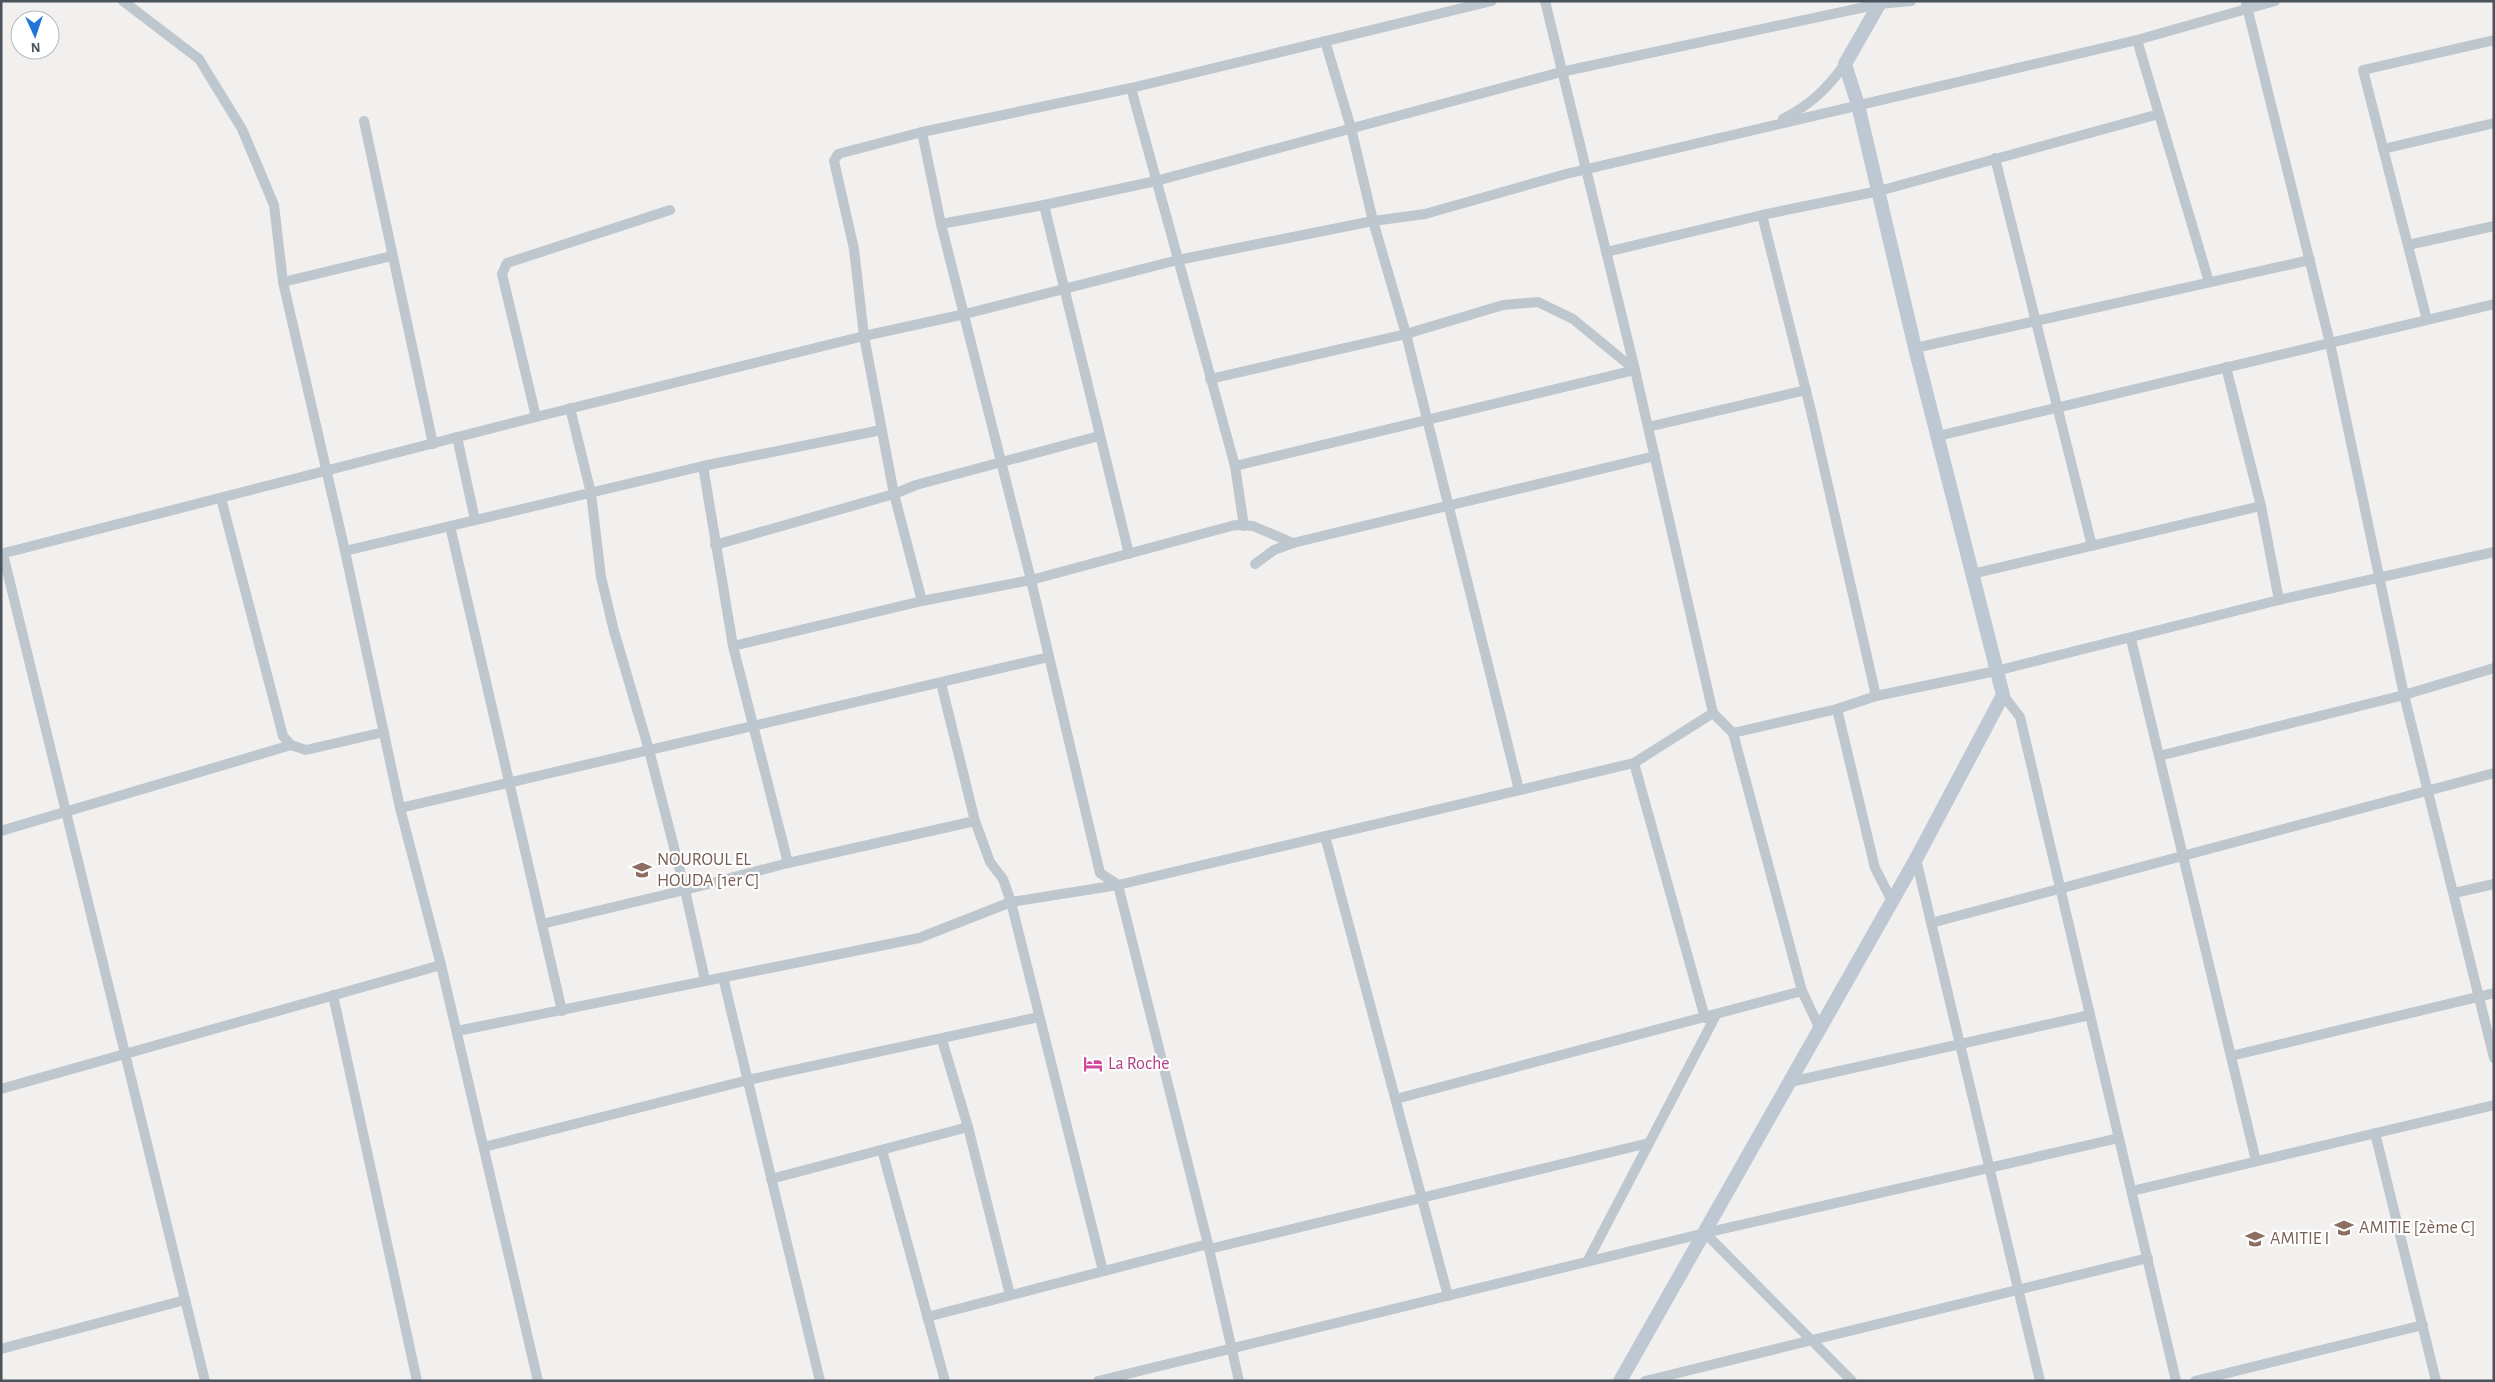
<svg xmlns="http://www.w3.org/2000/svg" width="2495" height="1382" viewBox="0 0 2495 1382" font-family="'Alegreya Sans',sans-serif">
  <rect width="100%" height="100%" fill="#f2efef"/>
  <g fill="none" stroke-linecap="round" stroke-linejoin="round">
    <g stroke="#bec7cd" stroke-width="10">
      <polyline points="123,1 199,59 242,129 274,205 283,282 345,551 400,808 441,965 538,1381"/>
      <polyline points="1545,1 1635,370 1713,713"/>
      <polyline points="2246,3 2330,343 2404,695 2494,1058"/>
      <polyline points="2137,40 2209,282"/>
      <polyline points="1325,41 1351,128 1373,221 1406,334 1519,790"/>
      <polyline points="1131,88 1235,466 1244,526"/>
      <path d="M1783 119C1811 104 1826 90 1845 64"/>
      <polyline points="364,121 433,444"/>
      <polyline points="2383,149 2494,123"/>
      <polyline points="1995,158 2092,546"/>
      <polyline points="1044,205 941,224 1031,580 1100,873 1118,885 1208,1244 1239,1381"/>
      <polyline points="1762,215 1811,411 1876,696"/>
      <polyline points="941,224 922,132 1131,88 1492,1"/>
      <polyline points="2408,245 2494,226"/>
      <polyline points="1606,252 1762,215 1879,191 2159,114"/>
      <polyline points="283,282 392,256"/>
      <polyline points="2427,320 2363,70 2494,40"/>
      <polyline points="1915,348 2310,260"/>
      <polyline points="2226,367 2261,506 2279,600"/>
      <polyline points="1210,379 1406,334 1503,305 1538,302 1573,319 1635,370"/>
      <polyline points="570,408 591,493 601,577 614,631 649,750 685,890 705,980"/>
      <polyline points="536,417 502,274 507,263 670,210"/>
      <polyline points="1648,427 1806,390"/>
      <polyline points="1938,436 2494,304"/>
      <polyline points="457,437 475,520"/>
      <polyline points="703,466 733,646 788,863"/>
      <polyline points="1235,466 1635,370"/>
      <polyline points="221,498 283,736 291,745 306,750 384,732"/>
      <polyline points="450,526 562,1011"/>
      <polyline points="715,545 894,494 916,485 1099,436"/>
      <polyline points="345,551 703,466 881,430"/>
      <polyline points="1,554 536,417 864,336 965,314 1178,260 1373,221 1425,214 1566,174 2137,40 2275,1"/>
      <polyline points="3,554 205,1381"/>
      <polyline points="1129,554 1044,205 1156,181 1561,72 1879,4 1911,1"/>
      <polyline points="1255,564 1274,550 1293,543 1655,456"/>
      <polyline points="1972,574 2261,506"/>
      <polyline points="922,601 894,494 864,336 854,249 834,161 838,154 922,132"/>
      <polyline points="2131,639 2256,1161"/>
      <polyline points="733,646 922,601 1031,580 1235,525 1253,526 1293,543"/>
      <polyline points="941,683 975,821 990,862 1003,879 1011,902 1103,1271"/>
      <polyline points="2003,695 2020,717 2176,1381"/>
      <polyline points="1837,709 1875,868 1892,901"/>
      <polyline points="1733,733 1802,991 1820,1029"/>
      <polyline points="2159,756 2404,695 2494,668"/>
      <polyline points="1634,763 1705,1018"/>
      <polyline points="400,808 1049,657"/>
      <polyline points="1,831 291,745"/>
      <polyline points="1325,836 1448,1296"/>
      <polyline points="1916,859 2040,1381"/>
      <polyline points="2454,893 2494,884"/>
      <polyline points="1931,923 2494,773"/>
      <polyline points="542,924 685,890 788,863 975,821"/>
      <polyline points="723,977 820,1381"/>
      <polyline points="333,995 417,1381"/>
      <polyline points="457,1031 919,938 1011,902 1118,885 1634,763 1713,713 1733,733 1837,709 1876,696 1996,671 2279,600 2494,552"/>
      <polyline points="942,1040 968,1127 1010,1295"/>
      <polyline points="2231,1056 2494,993"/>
      <polyline points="1790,1082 2090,1015"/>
      <polyline points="1,1089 441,965"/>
      <polyline points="1396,1099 1802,991"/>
      <polyline points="2375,1133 2436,1381"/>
      <polyline points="484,1147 748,1080 1039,1017"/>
      <polyline points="882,1150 945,1381"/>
      <polyline points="771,1179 968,1127"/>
      <polyline points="2132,1191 2494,1105"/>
      <polyline points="1705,1233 1852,1381"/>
      <polyline points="1209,1249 1649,1143"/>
      <polyline points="1587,1262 1716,1015"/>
      <polyline points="927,1317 1208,1244"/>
      <polyline points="1,1349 185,1300"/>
      <polyline points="1098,1381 1705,1233 2119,1138"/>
      <polyline points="1645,1381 2148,1258"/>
      <polyline points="2195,1381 2423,1325"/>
    </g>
    <polyline stroke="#bec8d2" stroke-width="14" points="1620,1381 1916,859 2003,695 1915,348 1858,105 1845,64 1881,1"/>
  </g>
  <defs>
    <g id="school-bare" transform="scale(1.5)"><path d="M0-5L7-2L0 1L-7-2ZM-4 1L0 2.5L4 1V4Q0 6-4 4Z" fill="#8d6e63" stroke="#fff" stroke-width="2.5" paint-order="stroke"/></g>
    <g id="hotel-bare" transform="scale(1.5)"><path d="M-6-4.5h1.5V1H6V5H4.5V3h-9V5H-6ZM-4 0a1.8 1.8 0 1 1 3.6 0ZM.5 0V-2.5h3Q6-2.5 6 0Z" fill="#d1479c" stroke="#fff" stroke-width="2.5" paint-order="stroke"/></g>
  </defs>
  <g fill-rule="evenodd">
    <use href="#school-bare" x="642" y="870"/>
    <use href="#hotel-bare" x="1093" y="1064"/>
    <use href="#school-bare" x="2344" y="1228"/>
    <use href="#school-bare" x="2255" y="1239"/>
  </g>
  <g text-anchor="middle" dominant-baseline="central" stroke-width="4.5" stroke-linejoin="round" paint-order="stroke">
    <g font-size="18" fill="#785e54" stroke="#fff" text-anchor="start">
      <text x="657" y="860">NOUROUL EL<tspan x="657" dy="21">HOUDA [1er C]</tspan></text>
      <text x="2359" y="1228">AMITIE [2ème C]</text>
      <text x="2270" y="1239">AMITIE I</text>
    </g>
    <g font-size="18" fill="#b23c85" stroke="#fff" text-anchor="start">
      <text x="1108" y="1064">La Roche</text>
    </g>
  </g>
  <rect width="2495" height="1382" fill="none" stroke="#48535c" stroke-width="5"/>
  <g transform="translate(35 35) rotate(177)"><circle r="24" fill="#ffffff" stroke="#b6babe"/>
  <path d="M0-4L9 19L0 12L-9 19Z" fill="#2374d8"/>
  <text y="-8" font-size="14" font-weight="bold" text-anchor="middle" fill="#48535c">N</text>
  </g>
</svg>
